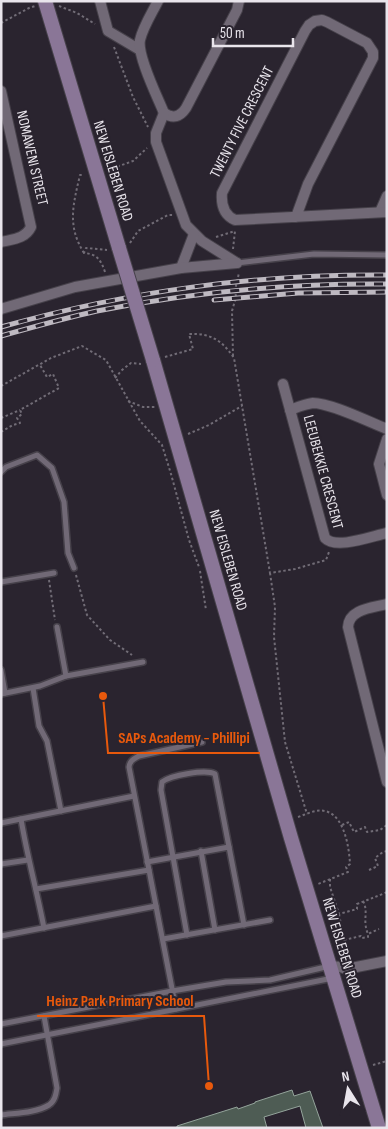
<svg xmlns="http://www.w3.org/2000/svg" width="388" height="1129" viewBox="0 0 388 1129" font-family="'Sofia Sans Condensed',sans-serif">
  <rect width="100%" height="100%" fill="#2a242f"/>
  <polygon fill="#4e5c54" stroke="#94a49b" points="292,1090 294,1096 310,1091 323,1128 306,1128 300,1106 264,1117 267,1128 177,1128 177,1126 237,1107 238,1109 255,1103 255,1102"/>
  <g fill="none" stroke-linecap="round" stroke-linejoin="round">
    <g stroke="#46414a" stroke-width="8">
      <g id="service">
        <polyline points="237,263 314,254 387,255"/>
        <polyline points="1,472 6,467 37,455 52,468 64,502 68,553 74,568"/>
        <polyline points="1,582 54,573"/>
        <polyline points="57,627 66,676"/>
        <polyline points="1,670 5,693"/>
        <polyline points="33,688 39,726 47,741 61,811"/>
        <polyline points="1,694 40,686 66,676 143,662"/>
        <path d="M21 819C27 856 37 891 44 928"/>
        <polyline points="1,823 134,796"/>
        <polyline points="201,851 215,930"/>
        <polyline points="147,862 229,847"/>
        <polyline points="1,864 28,860"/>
        <polyline points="36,889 149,870"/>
        <path d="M187 935 161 790 162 782C171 775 206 769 215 774L244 925"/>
        <polyline points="1,936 156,906"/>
        <polyline points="163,939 270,920"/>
        <path d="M176 1009 129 767C130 760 134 759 139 756L202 742"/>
        <polyline points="1,1024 172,991 226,982 270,980 330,966"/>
        <polyline points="1,1044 333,978"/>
        <path d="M1 1115C16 1113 36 1113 49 1105 55 1101 56 1094 57 1088L44 1016"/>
      </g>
    </g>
    <g stroke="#46414a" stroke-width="12">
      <g id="minor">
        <polyline points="100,1 108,31 140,50"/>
        <path d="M158 1C152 13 143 27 140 40 137 54 155 92 161 106L164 113C173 119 180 117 186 108L237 10 239 1"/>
        <path d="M1 91 31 227C25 239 13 239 1 242"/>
        <polyline points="164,113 156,133 156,142 186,225 202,241 237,263"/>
        <polyline points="380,212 387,196"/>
        <path d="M296 217 308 184 373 58V52L367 43 327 22 322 20 315 21 309 25 305 31 222 193C221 205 224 215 235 220L387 212"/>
        <polyline points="181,268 194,234"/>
        <polyline points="1,309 75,287 181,268 237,263"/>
        <path d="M283 384 325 538C336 550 372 536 387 533"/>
        <path d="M290 410C298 407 305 404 313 403 331 403 369 422 387 429"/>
        <polyline points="387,439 379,464 387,495"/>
        <path d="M387 604C372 608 349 609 348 627L387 782"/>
        <polyline points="330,966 341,967 346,969 387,961"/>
      </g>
    </g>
    <g stroke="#46414a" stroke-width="16">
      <g id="secondary">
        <polyline points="45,1 119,248"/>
        <polyline points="153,360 291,838 379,1128"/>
      </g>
    </g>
    <g stroke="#716c76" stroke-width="2" stroke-dasharray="2.5 2.5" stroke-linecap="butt">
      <polyline points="59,6 77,13 95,24"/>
      <polyline points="1,23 29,8 35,6"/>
      <polyline points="114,47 133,97 148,127"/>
      <polyline points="108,170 133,161 147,148"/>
      <polyline points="216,237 235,231"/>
      <polyline points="130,243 138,231 168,215 173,215"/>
      <polyline points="233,249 235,231"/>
      <path d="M84 253C67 226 73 205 80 175H84"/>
      <path d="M105 272C101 260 97 254 84 253L86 248 107 250"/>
      <polyline points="233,356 232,311 236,297 235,290 239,273"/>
      <path d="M165 357 193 349 189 334C210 333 222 340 234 358L270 573 295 569 326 560 329 552"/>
      <polyline points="115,378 122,370 131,363 141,364"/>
      <polyline points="1,386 51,358 82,346 106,360 140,421 162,445 171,474 189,540 199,567"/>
      <polyline points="128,401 143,407 155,407"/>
      <polyline points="1,418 20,410"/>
      <polyline points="1,432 13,425 20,423 17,418 22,414 20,410 59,388 53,374 47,377 40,365"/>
      <polyline points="188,434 209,425 242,406"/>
      <polyline points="200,571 206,610"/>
      <polyline points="270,573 275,607 274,637 285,742 307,814"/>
      <polyline points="76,575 87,615 110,640 132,655"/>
      <polyline points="49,580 55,620"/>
      <path d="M298 817C304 815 310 812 316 811 343 806 349 845 350 864L346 867 348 872 318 884"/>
      <polyline points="342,825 349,822 354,832 365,827 367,832 380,830 387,825"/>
      <polyline points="369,870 378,866 375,858 383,852 387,851"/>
      <path d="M330 879V887L339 914 357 909V904C367 900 376 897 387 892"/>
      <path d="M363 901C369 912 362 920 368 934"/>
      <polyline points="339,914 346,951 345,958"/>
      <polyline points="344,940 361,936 362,938 368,937 368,934 379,929"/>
      <polyline points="373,1065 387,1061"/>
    </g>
    <use href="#service" stroke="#716976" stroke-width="5"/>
    <use href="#minor" stroke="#716976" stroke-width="10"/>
    <use href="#secondary" stroke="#8a7697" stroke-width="14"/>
    <g stroke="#beb9c1" stroke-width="5">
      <g id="rail">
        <polyline points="214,300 298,293 387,292"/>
        <path d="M1 327C130 291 253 274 387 275"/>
        <path d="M1 336C33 327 65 318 97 311 193 292 289 283 387 284"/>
      </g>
    </g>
    <use href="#rail" stroke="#2a242f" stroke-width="3" stroke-dasharray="9" stroke-linecap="butt"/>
    <g stroke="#46414a" stroke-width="16" stroke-linecap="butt">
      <polyline id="secondary-bridge" points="119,248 153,360"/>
    </g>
    <use href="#secondary-bridge" stroke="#8a7697" stroke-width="14"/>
  </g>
  <g text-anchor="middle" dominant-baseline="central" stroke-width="4" stroke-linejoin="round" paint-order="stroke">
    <g font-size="15" fill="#e9e5ec" stroke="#2a242f">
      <text transform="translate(242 122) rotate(-63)">TWENTY FIVE CRESCENT</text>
      <text transform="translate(32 158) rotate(77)">NOMAWENI STREET</text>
      <text transform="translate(113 171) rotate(73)">NEW EISLEBEN ROAD</text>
      <text transform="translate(323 472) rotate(75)">LEEUBEKKIE CRESCENT</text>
      <text transform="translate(228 560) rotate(74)">NEW EISLEBEN ROAD</text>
      <text transform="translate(342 948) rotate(73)">NEW EISLEBEN ROAD</text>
    </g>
  </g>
  <path fill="none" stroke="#e8590c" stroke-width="2" d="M103 696L108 753H260M209 1086L204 1016H37"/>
  <g fill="#e8590c" stroke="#2a242f" stroke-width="2">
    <circle cx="103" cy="696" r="5"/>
    <circle cx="209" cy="1086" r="5"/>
  </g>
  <g font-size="16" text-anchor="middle" font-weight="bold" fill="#e8590c" stroke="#2a242f" stroke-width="4" stroke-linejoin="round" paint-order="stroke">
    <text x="184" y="743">SAPs Academy - Phillipi</text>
    <text x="120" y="1006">Heinz Park Primary School</text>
  </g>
  <rect width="388" height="1129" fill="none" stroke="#e9e5ec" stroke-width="5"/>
  <g transform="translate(348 1089) rotate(349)" stroke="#2a242f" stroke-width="4" paint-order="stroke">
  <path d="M0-4L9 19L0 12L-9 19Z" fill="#e9e5ec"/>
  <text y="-8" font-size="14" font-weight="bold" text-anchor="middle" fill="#e9e5ec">N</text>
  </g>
  <path d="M213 38v8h80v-8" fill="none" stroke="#e9e5ec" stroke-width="2.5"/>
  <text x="220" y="38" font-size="15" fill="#e9e5ec" stroke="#2a242f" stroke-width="4" paint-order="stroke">50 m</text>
</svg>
